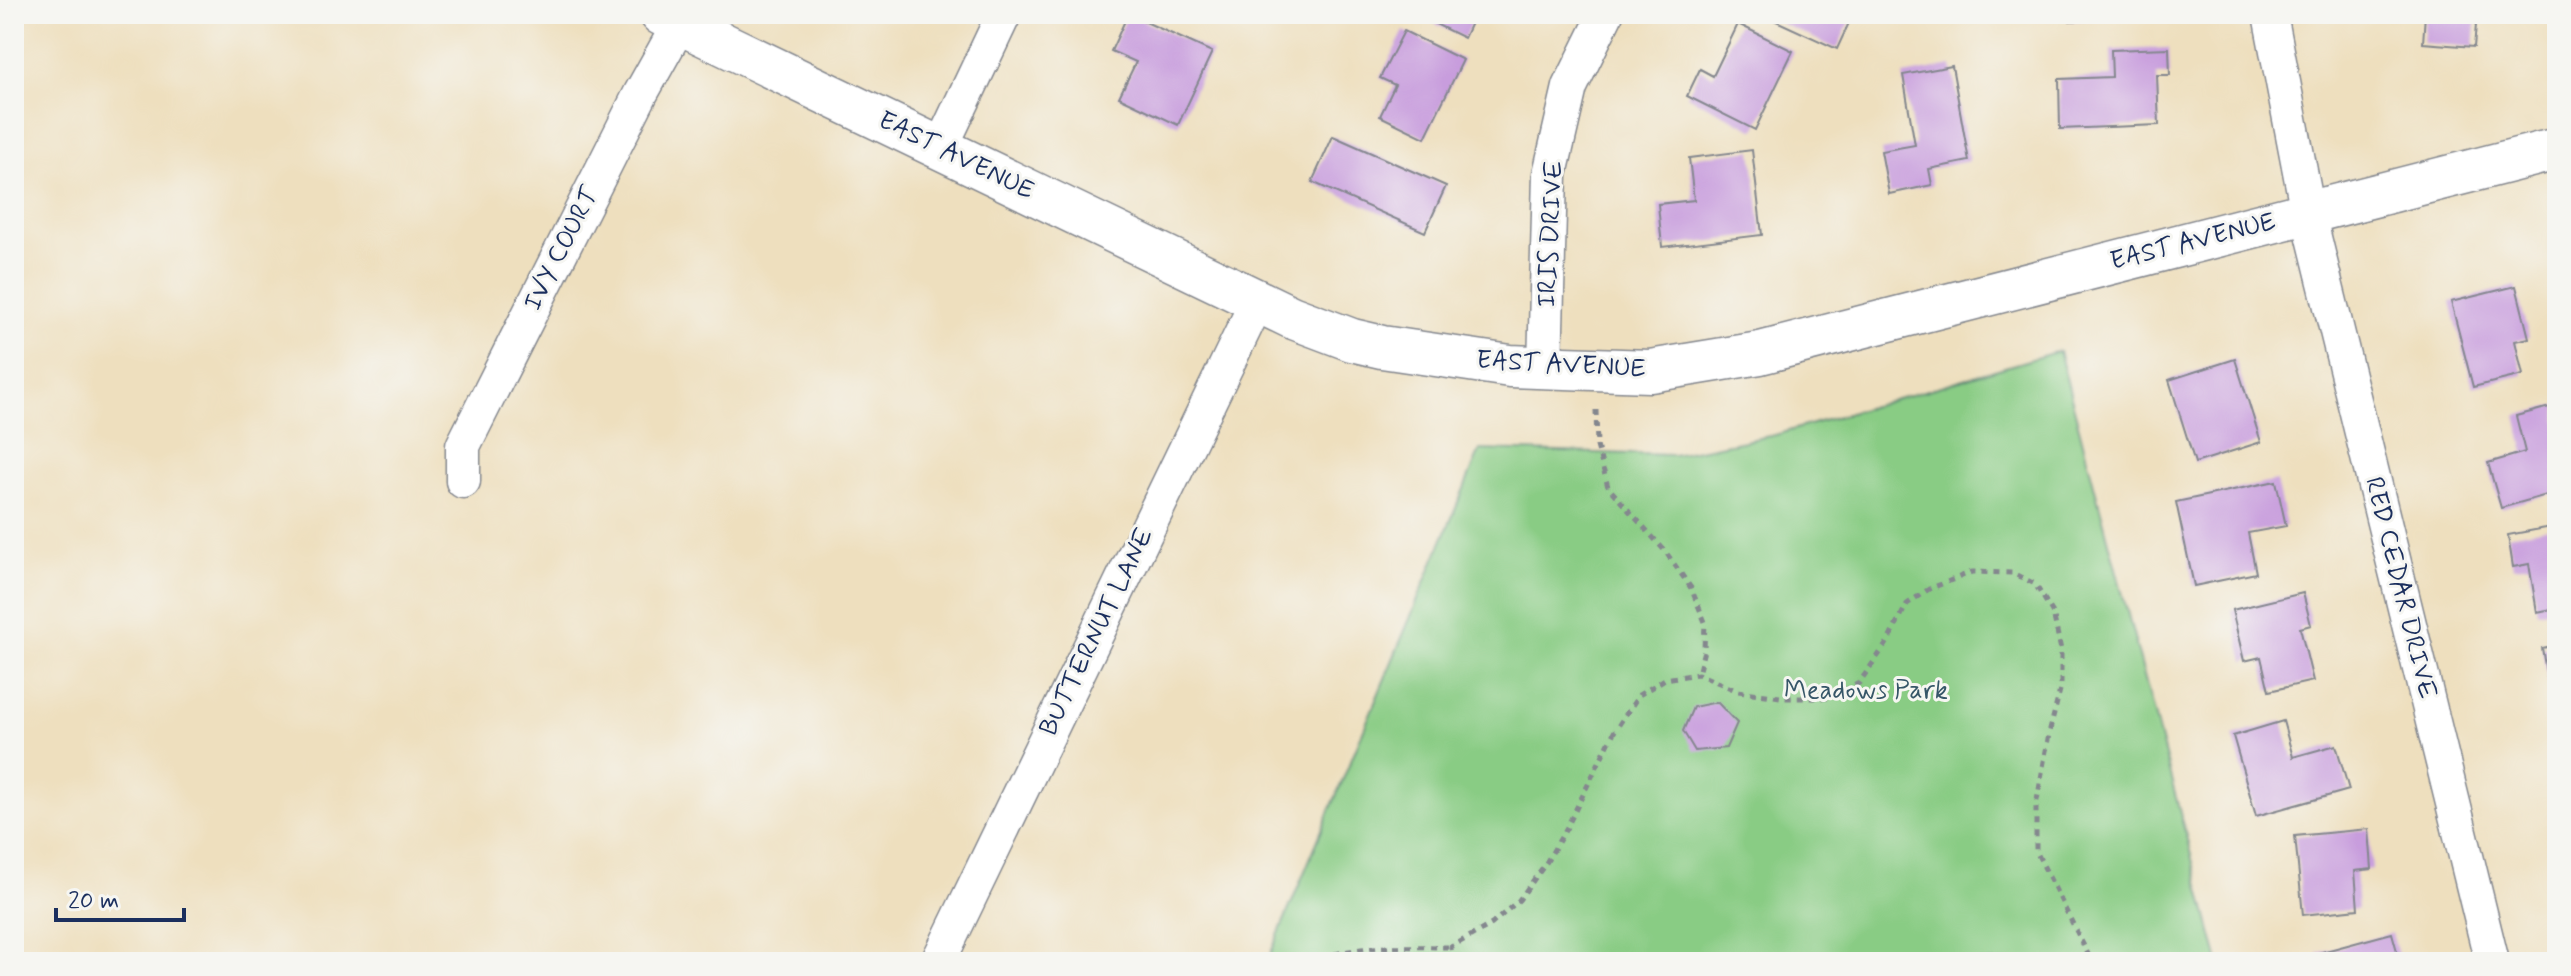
<svg xmlns="http://www.w3.org/2000/svg" width="2571" height="976" viewBox="0 0 2571 976" font-family="Mynerve,sans-serif">
  <rect width="100%" height="100%" fill="#f6f6f2"/>
  <filter id="ink" filterUnits="userSpaceOnUse"><feTurbulence type="fractalNoise" baseFrequency=".0125" numOctaves="2"/><feDisplacementMap in="SourceGraphic" scale="16" xChannelSelector="R" yChannelSelector="G"/><feConvolveMatrix kernelMatrix="1 2 1 2 8 2 1 2 1" color-interpolation-filters="sRGB"/></filter>
  <filter id="wash" filterUnits="userSpaceOnUse"><feTurbulence type="fractalNoise" baseFrequency=".006" numOctaves="4" result="noise"/><feDisplacementMap in="SourceGraphic" scale="32" xChannelSelector="R" yChannelSelector="G"/><feGaussianBlur stdDeviation="1.8" result="paint"/><feColorMatrix in="noise" values="0 0 0 0 0 0 0 0 0 0 0 0 0 0 0 0 0 1.4 0 .05"/><feComposite in="paint" operator="in"/></filter>
  <g filter="url(#wash)">
    <rect width="100%" height="100%" fill="#eedfbe"/>
    <polygon fill="#89cc84" stroke="#527e71" stroke-width="2" points="2059,351 2219,962 1267,962 1480,450 1673,455 1775,435"/>
    <g id="blocks">
      <g fill="#c89ddd">
        <polygon points="1128,14 1212,52 1178,125 1119,97 1136,62 1111,51"/>
        <polygon points="1415,14 1475,14 1464,38"/>
        <polygon points="1761,14 1853,14 1837,49"/>
        <polygon points="2070,14 2138,14 2138,16 2070,21"/>
        <polygon points="2425,14 2477,14 2474,47 2423,43"/>
        <polygon points="1738,24 1793,51 1755,130 1687,96 1700,69 1713,76"/>
        <polygon points="1404,31 1463,60 1425,138 1380,116 1395,85 1380,78"/>
        <polygon points="2169,48 2170,75 2157,75 2159,125 2060,129 2059,79 2112,77 2111,50"/>
        <polygon points="1952,66 1969,161 1929,169 1932,185 1889,194 1881,151 1915,145 1903,75"/>
        <polygon points="1333,136 1446,186 1425,232 1312,182"/>
        <polygon points="1752,150 1762,235 1662,247 1658,204 1694,200 1689,158"/>
        <polygon points="2516,286 2529,338 2515,341 2523,375 2473,387 2451,302"/>
        <polygon points="2235,359 2261,442 2195,463 2169,380"/>
        <polygon points="2557,405 2557,492 2501,508 2488,463 2525,452 2516,416"/>
        <polygon points="2276,481 2286,526 2248,533 2256,573 2194,586 2176,502"/>
        <polygon points="2557,526 2557,608 2537,612 2529,564 2513,567 2508,535"/>
        <polygon points="2303,593 2311,625 2300,628 2313,681 2269,691 2261,657 2244,661 2232,610"/>
        <polygon points="2557,645 2557,725 2555,726 2542,648"/>
        <polygon points="1717,702 1737,723 1726,748 1695,751 1683,731 1693,707"/>
        <polygon points="2283,721 2293,757 2336,745 2349,790 2256,816 2233,736"/>
        <polygon points="2369,829 2372,869 2355,871 2358,909 2303,915 2295,836"/>
        <polygon points="2392,933 2400,962 2320,962 2318,953"/>
      </g>
    </g>
  </g>
  <g filter="url(#ink)">
    <use href="#blocks" fill-opacity="0" stroke="#84878e" stroke-width="2"/>
    <g fill="none" stroke-linecap="round" stroke-linejoin="round">
      <g stroke="#84878e" stroke-width="37">
        <g id="minor">
          <polyline points="2270,14 2308,213 2492,962"/>
          <polyline points="940,149 1004,14"/>
          <polyline points="1545,368 1550,174 1570,87 1606,14"/>
          <polyline points="463,481 463,446 641,93 680,23"/>
          <polyline points="938,962 1257,302"/>
        </g>
      </g>
      <g stroke="#84878e" stroke-width="45">
        <polyline id="tertiary" points="661,14 1291,317 1352,340 1382,347 1510,366 1650,371 1760,353 2557,149"/>
      </g>
      <g stroke="#84878e" stroke-width="5" stroke-dasharray="6 6" stroke-linecap="butt">
        <polyline points="1596,410 1597,446 1608,487 1665,551 1691,588 1705,622 1704,650 1698,674"/>
        <path d="M1312 962C1355 943 1404 947 1451 947"/>
        <polyline points="1453,962 1451,947 1492,924 1519,900 1546,863 1567,827 1614,732 1639,695 1665,679 1698,674 1738,691 1787,698 1831,698 1859,683 1887,643 1907,604 1929,589 1972,572 2012,573 2035,584 2053,613 2061,650 2061,686 2049,734 2036,806 2036,851 2092,962"/>
      </g>
      <use href="#minor" stroke="#fff" stroke-width="34"/>
      <use href="#tertiary" stroke="#fff" stroke-width="42"/>
    </g>
  </g>
  <g text-anchor="middle" dominant-baseline="central" stroke-width="6" stroke-linejoin="round" paint-order="stroke">
    <g font-size="26" fill="#1b2f5e" stroke="#f6f6f2">
      <text transform="translate(956 156) rotate(26)">EAST AVENUE</text>
      <text transform="translate(1551 234) rotate(-87)">IRIS DRIVE</text>
      <text transform="translate(2193 242) rotate(-14)">EAST AVENUE</text>
      <text transform="translate(562 249) rotate(-63)">IVY COURT</text>
      <text transform="translate(1561 365) rotate(3)">EAST AVENUE</text>
      <text transform="translate(2400 588) rotate(76)">RED CEDAR DRIVE</text>
      <text transform="translate(1097 632) rotate(-64)">BUTTERNUT LANE</text>
    </g>
    <g font-size="26" fill="#365668" stroke="#f6f6f2">
      <text x="1866" y="691">Meadows Park</text>
    </g>
  </g>
  <rect width="2571" height="976" fill="none" stroke="#f6f6f2" stroke-width="48"/>
  <path d="M56 908v12h128v-12" fill="none" stroke="#1b2f5e" stroke-width="4"/>
  <text x="68" y="908" font-size="24" fill="#1b2f5e" stroke="#f6f6f2" stroke-width="6" paint-order="stroke">20 m</text>
</svg>
